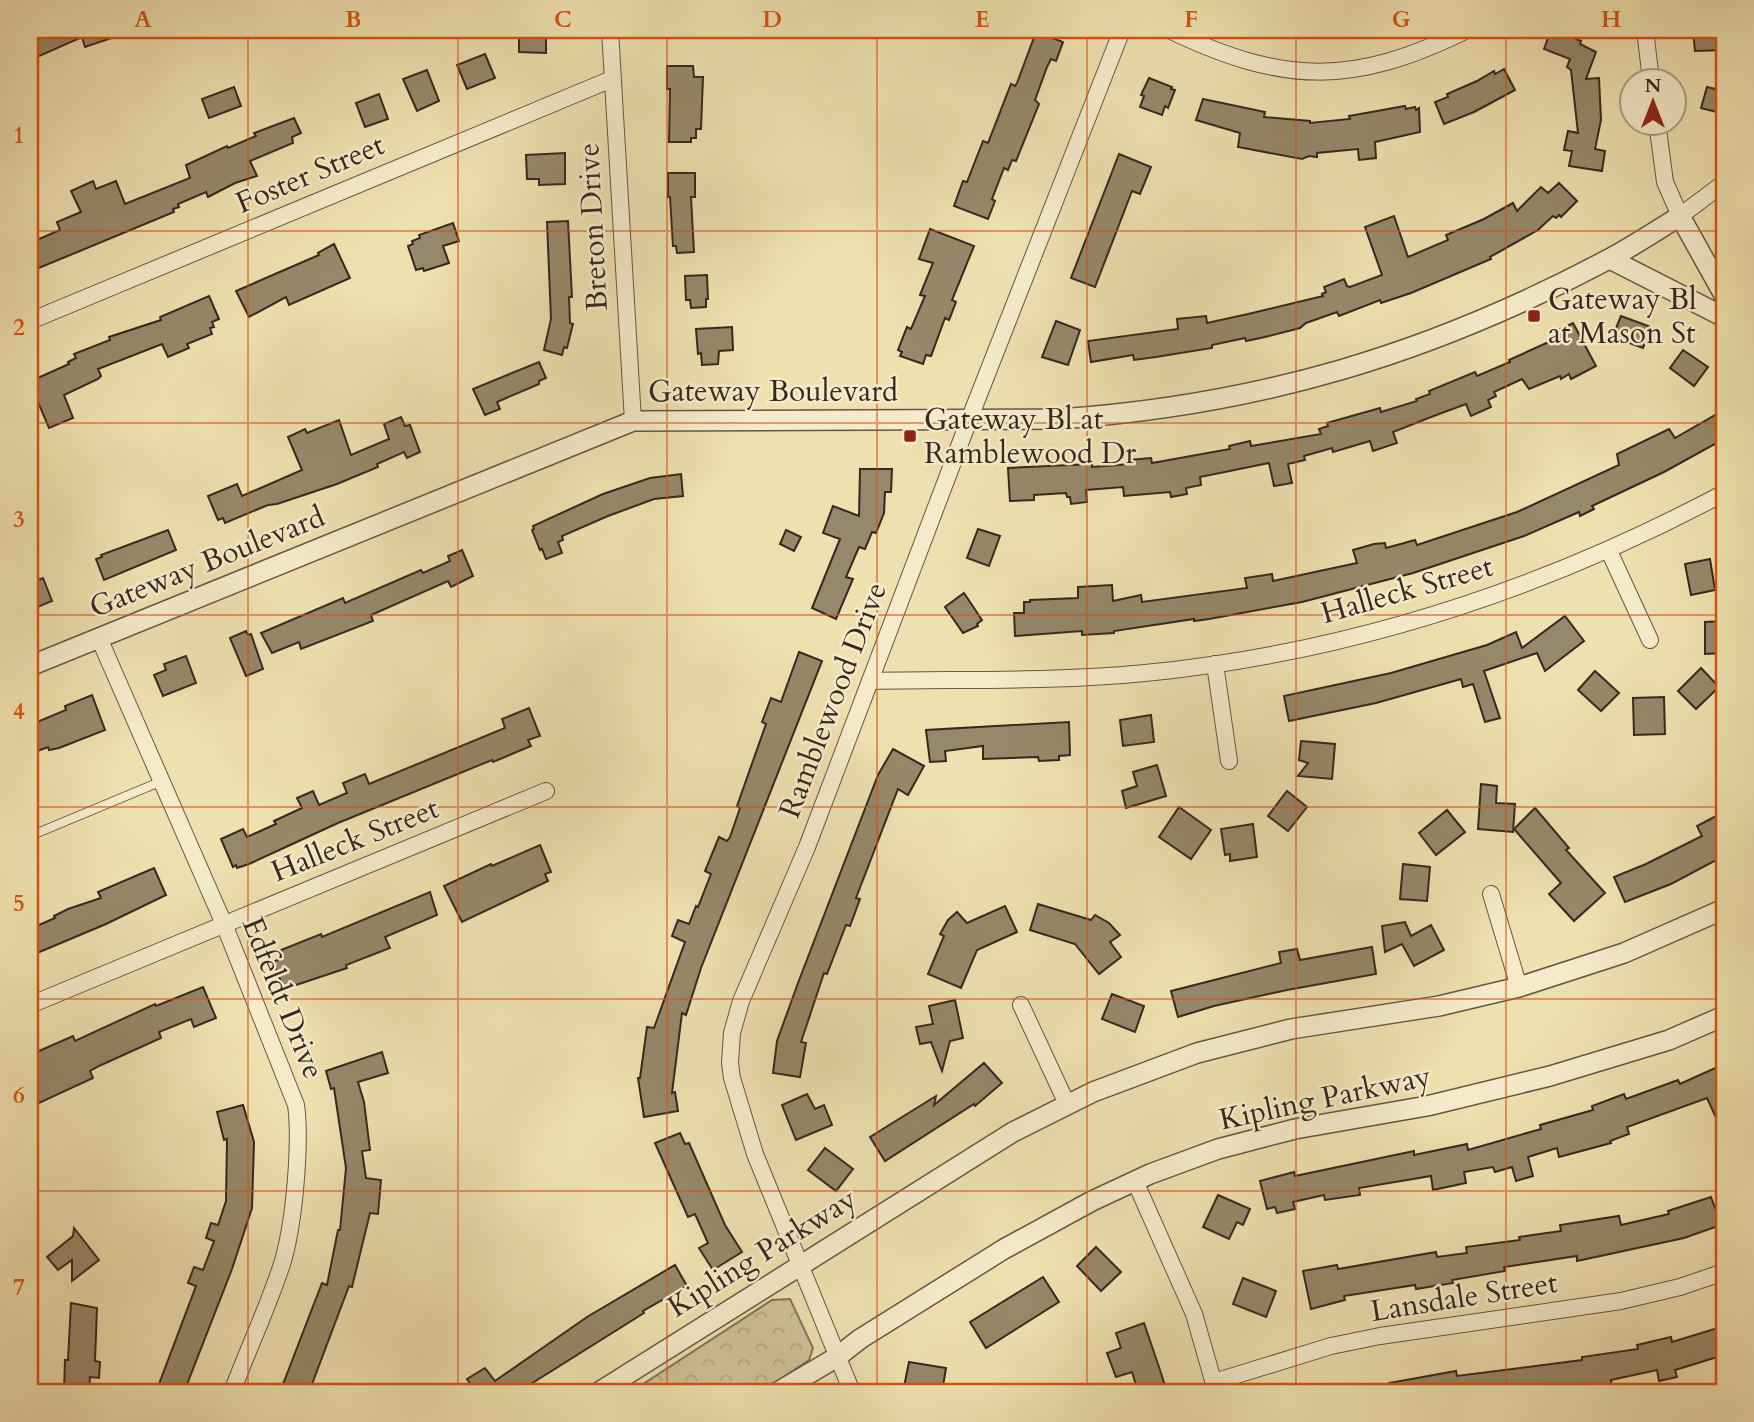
<svg xmlns="http://www.w3.org/2000/svg" width="1754" height="1422" viewBox="0 0 1754 1422" font-family="Cardo,serif">
  <defs>
    <pattern id="park-crowns" width="20" height="18" patternUnits="userSpaceOnUse" patternTransform="scale(1.75)"><rect width="20" height="18" fill="#d0c197"/><path d="M2 6a3 3 0 1 1 6 0M12 15a3 3 0 1 1 6 0" fill="none" stroke="#b3a682"/></pattern>
  </defs>
  <rect width="100%" height="100%" fill="#efe0af"/>
  <filter id="stains"><feTurbulence type="fractalNoise" baseFrequency=".00286" numOctaves="4"/><feColorMatrix values="0 0 0 0 .2 0 0 0 0 .09 0 0 0 0 .02 0 0 0 .5 -.17"/></filter>
  <radialGradient id="worn" r=".72"><stop offset=".6" stop-color="#630" stop-opacity="0"/><stop offset="1" stop-color="#630" stop-opacity=".3"/></radialGradient>
  <polygon fill="url(#park-crowns)" stroke="#83745b" stroke-width="2" points="790,1299 813,1348 809,1360 761,1392 631,1392 772,1300"/>
  <g fill="#96886a" stroke="#36281f" stroke-width="2">
    <polygon points="30,30 129,30 129,32 85,47 82,37 37,57 30,42"/>
    <polygon points="519,30 546,30 546,53 519,52"/>
    <polygon points="1551,30 1570,30 1578,33 1576,39 1581,41 1580,44 1596,52 1586,79 1599,78 1601,120 1595,149 1605,151 1602,171 1569,166 1572,151 1564,150 1568,131 1578,133 1571,70 1567,67 1570,59 1544,49"/>
    <polygon points="1696,30 1724,30 1724,50 1695,51 1693,31"/>
    <polygon points="1036,32 1063,42 1056,61 1051,59 1047,67 1035,100 1039,104 1016,161 1012,160 1008,170 1004,168 992,199 995,201 988,219 954,206 963,181 967,182 983,141 988,143 1011,84 1015,86 1017,83"/>
    <polygon points="485,54 495,78 467,89 457,65"/>
    <polygon points="667,66 693,66 694,77 703,77 701,129 696,129 696,138 691,138 691,142 669,142 670,89 667,89"/>
    <polygon points="1504,69 1515,90 1474,112 1444,124 1435,102 1448,97 1447,94 1477,81 1494,71 1495,74"/>
    <polygon points="427,70 439,101 417,111 403,79"/>
    <polygon points="1149,78 1172,87 1171,89 1175,90 1168,108 1165,106 1162,115 1140,107 1144,96 1141,95"/>
    <polygon points="234,87 241,106 209,118 202,99"/>
    <polygon points="1707,87 1724,91 1724,114 1701,108"/>
    <polygon points="379,94 388,119 365,127 356,103"/>
    <polygon points="1203,99 1265,112 1264,117 1310,121 1310,123 1350,119 1349,116 1405,106 1406,109 1415,107 1416,110 1419,108 1420,132 1375,142 1376,158 1359,160 1358,149 1317,153 1317,157 1309,156 1302,159 1238,147 1240,133 1196,120"/>
    <polygon points="294,118 301,133 292,137 293,143 250,161 257,176 235,183 208,197 206,192 178,204 179,207 173,209 174,212 34,270 30,261 30,243 60,230 57,222 81,212 71,191 93,181 96,189 116,181 125,204 190,178 186,165 227,146 228,148 256,136 254,133"/>
    <polygon points="565,153 565,184 539,185 539,179 527,179 526,155"/>
    <polygon points="1119,154 1151,167 1140,194 1132,191 1095,287 1071,278"/>
    <polygon points="668,173 695,173 695,197 691,197 694,252 677,253 676,246 673,246 670,197 668,197"/>
    <polygon points="1559,183 1577,201 1561,217 1559,215 1556,218 1553,216 1538,230 1490,257 1491,259 1411,293 1381,303 1380,300 1339,316 1337,312 1306,323 1300,328 1265,337 1246,341 1245,338 1212,345 1212,348 1156,357 1134,360 1133,355 1091,362 1088,341 1178,329 1177,319 1206,316 1207,323 1248,314 1323,296 1322,294 1326,292 1324,287 1344,279 1347,286 1350,287 1382,275 1365,227 1394,216 1408,257 1448,240 1446,235 1484,219 1513,203 1517,211 1541,187 1548,193"/>
    <polygon points="568,221 572,297 569,297 570,323 573,324 567,348 564,347 562,355 544,350 551,319 547,222"/>
    <polygon points="453,223 459,241 443,246 449,263 424,271 423,268 416,270 408,246 413,244 412,241 420,238 419,235"/>
    <polygon points="930,229 974,246 952,300 956,302 949,320 945,318 931,356 926,355 923,364 900,356 902,352 898,350 907,327 911,329 925,296 920,295 933,263 919,259"/>
    <polygon points="334,244 350,278 289,305 286,297 249,317 236,291 319,255 318,253"/>
    <polygon points="707,275 708,299 706,299 706,307 691,308 690,300 686,300 685,276"/>
    <polygon points="209,296 219,319 212,322 214,327 210,328 212,334 187,344 189,348 168,357 162,344 98,369 101,376 98,379 64,395 73,418 49,428 32,388 34,387 31,381 69,364 68,362 76,358 74,354 110,340 109,337 161,320 160,317"/>
    <polygon points="1621,316 1651,327 1643,348 1627,342 1614,333"/>
    <polygon points="1056,321 1080,330 1068,365 1042,357"/>
    <polygon points="1573,323 1596,366 1571,379 1569,374 1561,379 1560,376 1529,389 1522,379 1494,392 1496,396 1488,400 1491,407 1471,416 1466,404 1431,417 1393,432 1397,443 1373,451 1370,441 1333,452 1332,448 1304,456 1305,460 1288,464 1292,483 1274,486 1269,463 1200,477 1201,485 1186,488 1187,494 1171,497 1170,492 1124,496 1123,487 1086,490 1087,502 1071,504 1070,497 1067,497 1066,493 1034,495 1034,500 1010,501 1008,468 1092,464 1092,467 1130,464 1129,460 1151,458 1152,463 1230,449 1229,446 1250,441 1251,446 1321,434 1319,429 1328,426 1327,423 1380,408 1381,412 1417,401 1416,399 1430,394 1429,391 1475,372 1477,376 1510,362 1509,360 1562,336 1559,330"/>
    <polygon points="732,327 733,350 719,351 718,364 702,365 701,353 698,354 696,329"/>
    <polygon points="1683,350 1708,367 1694,386 1670,368"/>
    <polygon points="539,362 546,378 539,381 539,384 497,402 500,409 485,415 473,389"/>
    <polygon points="1724,410 1724,439 1664,472 1592,506 1594,509 1580,516 1579,512 1524,536 1413,573 1302,602 1209,619 1194,621 1194,619 1114,631 1114,633 1082,635 1082,631 1015,636 1014,613 1024,613 1024,602 1030,602 1030,600 1078,598 1078,587 1112,585 1113,601 1141,595 1142,602 1247,588 1245,578 1272,574 1273,581 1357,563 1353,550 1374,544 1385,543 1386,548 1415,540 1417,545 1517,512 1619,465 1617,454 1669,429 1675,438"/>
    <polygon points="401,417 405,426 410,425 420,452 407,458 404,452 377,464 378,467 337,484 277,504 268,505 225,523 223,518 218,520 208,496 237,484 242,496 302,470 288,437 305,429 307,433 339,420 351,455 389,439 384,424"/>
    <polygon points="860,469 892,469 891,492 885,492 884,513 876,533 872,532 865,549 859,547 846,577 853,579 836,619 812,608 840,539 823,533 833,506 859,516"/>
    <polygon points="681,474 683,496 654,499 608,516 562,536 563,540 558,542 562,553 546,559 542,549 540,550 532,530 534,529 533,526 603,494 650,478"/>
    <polygon points="978,529 1000,536 989,566 967,558"/>
    <polygon points="168,530 176,550 104,580 96,559 102,557 101,555"/>
    <polygon points="786,530 801,537 794,551 780,544"/>
    <polygon points="462,550 473,576 451,587 448,581 371,615 373,621 301,649 299,642 272,653 261,633 343,598 345,603 421,570 423,573 450,561 448,556"/>
    <polygon points="1710,559 1715,590 1691,595 1685,564"/>
    <polygon points="43,578 52,601 30,610 30,583"/>
    <polygon points="964,593 982,620 977,624 978,626 963,633 945,607"/>
    <polygon points="1565,616 1584,641 1545,671 1537,653 1484,671 1500,718 1485,722 1473,684 1463,687 1461,679 1376,703 1289,721 1284,696 1391,673 1487,645 1516,632 1522,648"/>
    <polygon points="1724,621 1724,653 1705,654 1705,622"/>
    <polygon points="246,631 248,635 251,634 263,669 246,676 230,638"/>
    <polygon points="799,652 822,661 701,968 686,1015 682,1013 672,1093 675,1092 678,1111 644,1117 638,1078 640,1078 647,1027 654,1028 685,942 672,936 678,920 689,924 696,906 698,907 711,874 705,871 719,837 727,841 730,837 740,808 737,806 766,724 762,722 771,698 781,702"/>
    <polygon points="186,656 196,683 163,696 154,675 166,670 164,664"/>
    <polygon points="1701,668 1719,687 1696,709 1678,691"/>
    <polygon points="1595,671 1619,693 1601,711 1578,690"/>
    <polygon points="92,695 105,730 59,748 49,750 48,747 35,752 30,738 30,725 66,710 65,706"/>
    <polygon points="1664,697 1665,734 1634,735 1633,698"/>
    <polygon points="529,708 540,736 528,740 531,746 493,762 492,760 338,823 249,864 237,868 236,865 233,867 221,839 243,829 247,837 276,824 274,821 302,808 297,798 313,791 319,805 347,793 343,783 365,774 369,784 505,728 502,719"/>
    <polygon points="1151,715 1154,742 1123,746 1120,720"/>
    <polygon points="1069,722 1070,755 1059,756 1059,760 1039,761 1038,757 983,759 983,746 945,751 946,761 930,762 926,730"/>
    <polygon points="1301,741 1335,744 1332,779 1298,776 1308,763 1299,760"/>
    <polygon points="893,749 924,766 908,795 898,789 856,898 860,899 850,926 846,925 827,974 824,973 801,1042 806,1043 800,1077 773,1073 777,1041 798,983 878,775"/>
    <polygon points="1157,765 1166,796 1126,808 1122,791 1137,786 1133,772"/>
    <polygon points="1481,784 1497,786 1496,803 1515,804 1513,832 1478,829"/>
    <polygon points="1287,791 1307,807 1288,831 1268,816"/>
    <polygon points="1179,807 1211,830 1191,859 1159,837"/>
    <polygon points="1535,808 1569,848 1566,850 1605,893 1574,921 1549,894 1561,883 1514,829"/>
    <polygon points="1447,810 1465,832 1436,855 1419,833"/>
    <polygon points="1724,812 1724,856 1671,884 1625,902 1614,877 1646,864 1702,836 1697,826"/>
    <polygon points="1253,824 1257,857 1230,861 1230,854 1225,855 1221,829"/>
    <polygon points="540,845 551,872 545,874 548,881 462,922 444,886 491,864 492,866"/>
    <polygon points="1403,864 1430,867 1427,901 1400,899"/>
    <polygon points="154,868 166,895 106,924 30,956 30,929 55,918 54,916 68,909 101,898 98,892"/>
    <polygon points="430,892 437,915 385,937 390,948 346,965 347,968 284,989 273,962 284,957 281,950 321,934 322,937"/>
    <polygon points="1038,904 1091,920 1095,915 1109,923 1120,935 1110,942 1121,957 1099,974 1075,944 1030,930"/>
    <polygon points="1005,906 1017,932 977,950 961,988 928,974 944,936 940,934 948,920 957,912 967,923"/>
    <polygon points="1405,922 1411,936 1431,925 1444,950 1414,966 1402,944 1385,952 1382,926"/>
    <polygon points="1372,947 1376,974 1287,990 1214,1006 1178,1017 1171,991 1281,963 1279,952 1297,949 1300,960"/>
    <polygon points="203,987 216,1018 194,1027 191,1019 159,1032 161,1038 99,1066 90,1071 93,1078 39,1103 30,1082 30,1055 73,1036 75,1041 155,1004 156,1006"/>
    <polygon points="1112,994 1144,1006 1135,1032 1102,1019"/>
    <polygon points="955,1000 963,1038 950,1041 942,1071 931,1042 920,1044 916,1027 933,1024 929,1006"/>
    <polygon points="382,1052 388,1073 358,1082 364,1102 370,1150 362,1151 366,1178 381,1180 378,1214 370,1213 352,1287 349,1286 309,1392 280,1392 322,1283 327,1285 338,1230 340,1230 346,1168 334,1088 331,1089 326,1071"/>
    <polygon points="984,1063 1002,1083 975,1106 974,1104 885,1161 870,1137 936,1096 934,1105"/>
    <polygon points="1724,1064 1724,1135 1707,1098 1627,1127 1629,1134 1610,1141 1611,1143 1559,1157 1557,1148 1528,1157 1533,1176 1516,1181 1512,1167 1495,1172 1493,1167 1464,1172 1466,1183 1433,1190 1431,1176 1359,1188 1360,1195 1325,1200 1324,1195 1293,1202 1295,1209 1277,1213 1275,1207 1267,1209 1260,1181 1294,1172 1295,1176 1414,1151 1414,1155 1467,1144 1468,1150 1541,1129 1540,1125 1593,1110 1592,1106 1624,1094 1626,1099 1678,1080 1680,1084"/>
    <polygon points="807,1094 815,1109 824,1105 832,1125 796,1140 782,1105"/>
    <polygon points="243,1105 254,1142 252,1208 232,1269 184,1392 156,1392 196,1286 188,1283 194,1267 203,1270 214,1241 206,1238 211,1223 218,1225 226,1201 227,1139 224,1140 217,1112"/>
    <polygon points="680,1133 685,1144 689,1143 725,1225 742,1252 713,1270 699,1248 708,1243 695,1214 688,1217 655,1143"/>
    <polygon points="825,1148 853,1169 836,1191 808,1170"/>
    <polygon points="1218,1195 1250,1209 1243,1225 1237,1222 1229,1239 1203,1227"/>
    <polygon points="1711,1197 1721,1225 1684,1238 1577,1261 1577,1256 1504,1267 1505,1271 1452,1280 1453,1283 1416,1289 1415,1285 1344,1296 1345,1300 1311,1309 1303,1271 1337,1265 1338,1269 1436,1252 1437,1257 1467,1253 1466,1247 1520,1240 1519,1237 1561,1231 1560,1225 1619,1216 1621,1225 1669,1214 1668,1211"/>
    <polygon points="74,1228 99,1260 72,1281 72,1260 58,1270 47,1257 73,1236"/>
    <polygon points="1096,1247 1121,1272 1101,1291 1077,1266"/>
    <polygon points="675,1265 687,1286 643,1311 644,1313 518,1392 476,1392 467,1379 485,1368 495,1381 587,1317"/>
    <polygon points="1043,1277 1059,1302 986,1348 970,1322"/>
    <polygon points="1243,1278 1276,1291 1266,1317 1233,1304"/>
    <polygon points="71,1303 97,1308 95,1361 100,1362 99,1378 90,1377 89,1392 64,1392 65,1360 68,1360"/>
    <polygon points="1144,1323 1160,1370 1167,1392 1138,1392 1132,1372 1116,1377 1107,1353 1121,1348 1116,1333"/>
    <polygon points="1724,1326 1724,1355 1675,1370 1677,1377 1659,1381 1657,1370 1611,1380 1612,1390 1596,1392 1595,1388 1560,1392 1390,1392 1389,1383 1456,1371 1457,1376 1582,1360 1582,1357 1638,1349 1637,1345 1671,1337 1672,1342"/>
    <polygon points="909,1362 946,1368 942,1392 903,1392"/>
  </g>
  <g fill="none" stroke-linecap="round" stroke-linejoin="round">
    <g stroke="#645643" stroke-width="10">
      <polyline id="service" points="30,836 162,781"/>
    </g>
    <g stroke="#645643" stroke-width="18">
      <g id="minor">
        <polyline points="610,30 633,421"/>
        <path d="M1169 30C1284 85 1353 86 1467 30"/>
        <polyline points="1645,30 1651,80"/>
        <polyline points="1657,122 1665,182 1680,216 1724,183"/>
        <polyline points="30,321 612,79"/>
        <polyline points="1609,551 1650,640"/>
        <path d="M99 638 224 924 296 1105C299 1125 298 1145 297 1164 295 1197 292 1229 283 1261 269 1305 248 1349 232 1392"/>
        <polyline points="1215,664 1229,761"/>
        <path d="M870 681C962 679 1054 682 1145 673 1349 653 1544 589 1724 493"/>
        <polyline points="1491,894 1519,987"/>
        <polyline points="30,1005 546,791"/>
        <polyline points="1021,1005 1067,1104"/>
        <polyline points="1135,1181 1194,1314 1216,1391"/>
        <polyline points="1214,1382 1331,1346 1380,1336 1621,1301 1680,1287 1724,1272"/>
        <polyline points="852,1392 755,1154 732,1078 730,1063 732,1033 741,1001 807,847 969,420 1122,30"/>
      </g>
    </g>
    <g stroke="#645643" stroke-width="22">
      <g id="tertiary">
        <polyline points="1610,259 1724,317"/>
        <path d="M30 666 633 421 1060 419C1260 405 1430 354 1607 260 1632 247 1656 231 1680 216L1724 295"/>
        <polyline points="599,1392 1013,1132 1093,1092 1197,1053 1291,1029 1439,1006 1519,987 1624,953 1724,909"/>
        <polyline points="778,1392 837,1357 860,1339 1004,1249 1092,1201 1150,1174 1218,1149 1295,1129 1427,1106 1550,1076 1669,1040 1724,1016"/>
      </g>
    </g>
    <use href="#service" stroke="#f5ebcb" stroke-width="8"/>
    <use href="#minor" stroke="#f5ebcb" stroke-width="16"/>
    <use href="#tertiary" stroke="#f5ebcb" stroke-width="19"/>
  </g>
  <path fill="none" stroke="#d6540e" stroke-width="2" stroke-opacity="0.55" d="M248 30V1392M458 30V1392M667 30V1392M877 30V1392M1087 30V1392M1296 30V1392M1506 30V1392M30 231H1724M30 423H1724M30 615H1724M30 807H1724M30 999H1724M30 1191H1724"/>
  <g fill="#8f2418" stroke="#f5ebcb" stroke-width="2.5">
    <rect x="1527" y="309" width="14" height="14" rx="3.5"/>
    <rect x="903" y="429" width="14" height="14" rx="3.5"/>
  </g>
  <g text-anchor="middle" dominant-baseline="central" stroke-width="5" stroke-linejoin="round" paint-order="stroke">
    <g font-size="30" fill="#36281f" stroke="#f5ebcb">
      <text transform="translate(310 174) rotate(-23)">Foster Street</text>
      <text transform="translate(593 227) rotate(-93)">Breton Drive</text>
      <text x="773" y="391">Gateway Boulevard</text>
      <text transform="translate(207 562) rotate(-22)">Gateway Boulevard</text>
      <text transform="translate(1407 590) rotate(-16)">Halleck Street</text>
      <text transform="translate(833 700) rotate(-69)">Ramblewood Drive</text>
      <text transform="translate(355 840) rotate(-22)">Halleck Street</text>
      <text transform="translate(283 998) rotate(68)">Edfeldt Drive</text>
      <text transform="translate(1325 1098) rotate(-12)">Kipling Parkway</text>
      <text transform="translate(762 1253) rotate(-32)">Kipling Parkway</text>
      <text transform="translate(1464 1297) rotate(-9)">Lansdale Street</text>
    </g>
    <g font-size="30" fill="#36281f" stroke="#f5ebcb" text-anchor="start">
      <text x="1548" y="299">Gateway Bl<tspan x="1548" dy="34">at Mason St</tspan></text>
      <text x="924" y="419">Gateway Bl at<tspan x="924" dy="34">Ramblewood Dr</tspan></text>
    </g>
  </g>
  <rect width="1754" height="1422" fill="none" stroke="#efe0af" stroke-width="77"/>
  <g transform="translate(1653 102)"><circle r="33" fill="#f5ebcb" stroke="#a99d86" stroke-width="2"/>
  <path d="M0-5L12 26L0 18L-12 26Z" fill="#8f2418"/>
  <text y="-10" font-size="19" font-weight="bold" text-anchor="middle" fill="#36281f">N</text>
  </g>
  <rect x="38" y="38" width="1678" height="1346" fill="none" stroke="#d6540e" stroke-width="2.5"/>
  <g font-size="23" text-anchor="middle" font-weight="bold" fill="#d6540e">
    <text x="143" y="27">A</text>
    <text x="353" y="27">B</text>
    <text x="563" y="27">C</text>
    <text x="772" y="27">D</text>
    <text x="982" y="27">E</text>
    <text x="1191" y="27">F</text>
    <text x="1401" y="27">G</text>
    <text x="1611" y="27">H</text>
    <text x="19" y="143">1</text>
    <text x="19" y="335">2</text>
    <text x="19" y="527">3</text>
    <text x="19" y="719">4</text>
    <text x="19" y="911">5</text>
    <text x="19" y="1103">6</text>
    <text x="19" y="1295">7</text>
  </g>
  <rect width="100%" height="100%" filter="url(#stains)"/>
  <rect width="100%" height="100%" fill="url(#worn)"/>
</svg>
